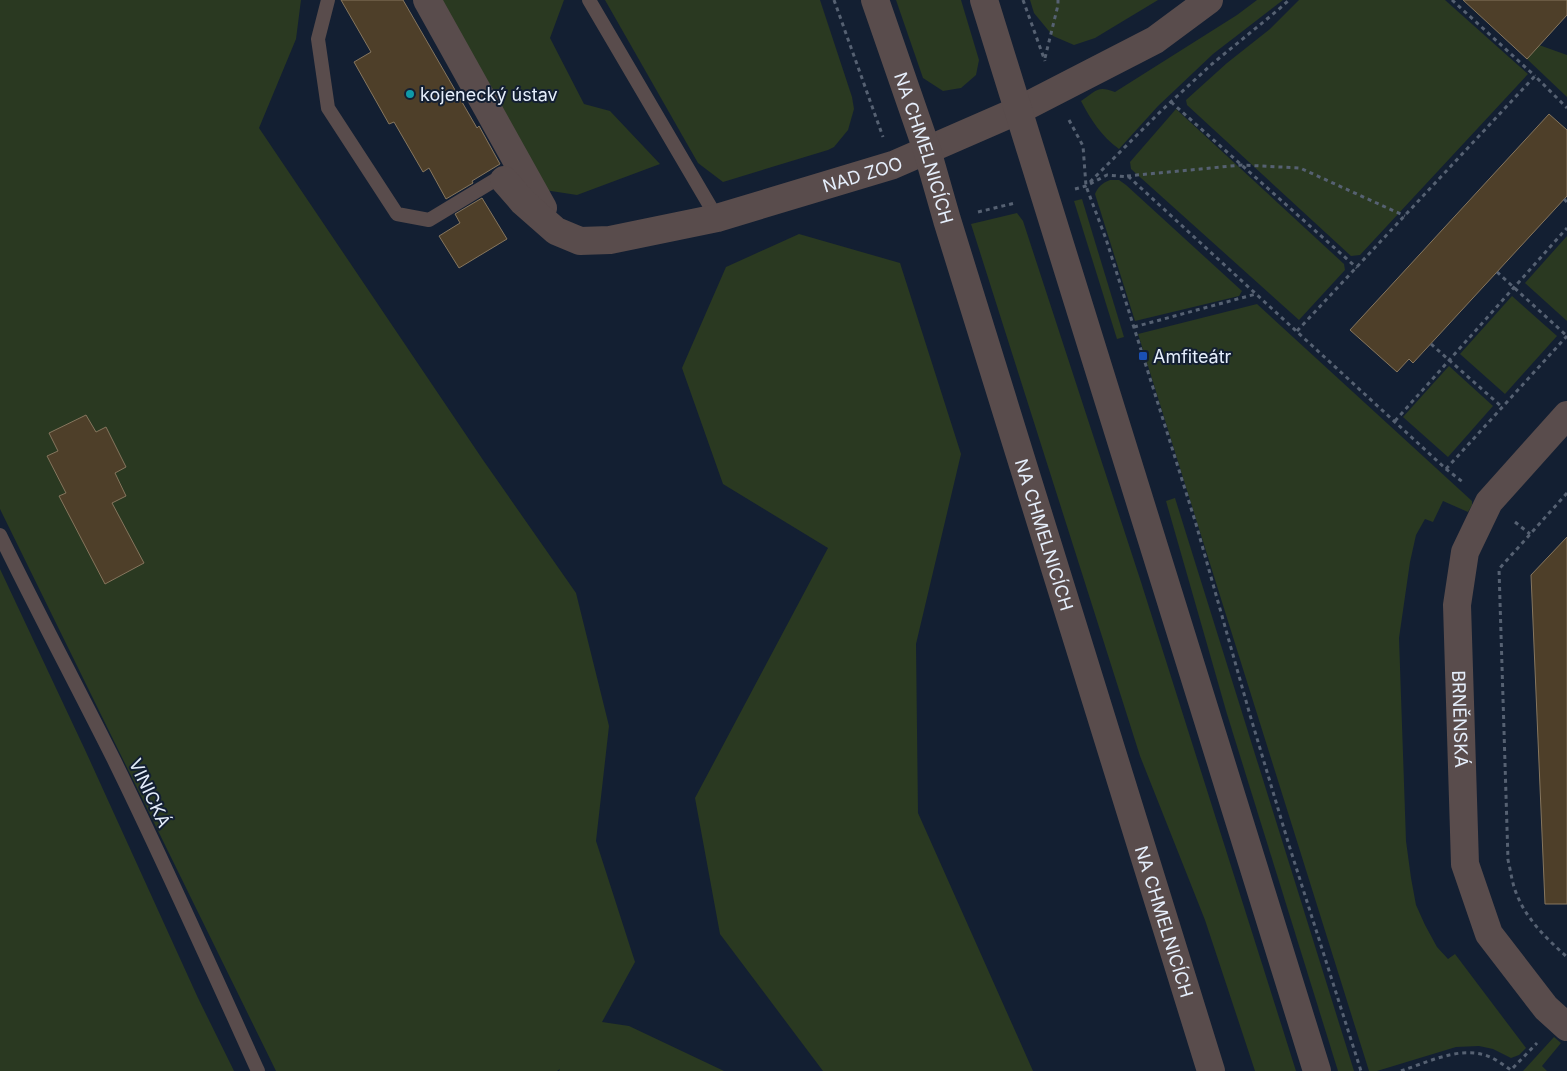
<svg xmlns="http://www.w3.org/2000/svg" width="1567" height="1071" viewBox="0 0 1567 1071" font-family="Inter,sans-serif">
  <rect width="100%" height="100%" fill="#131f32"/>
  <g fill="#2a3921">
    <polygon points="0,0 301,0 296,39 259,128 483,460 576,593 609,726 596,841 635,962 602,1022 629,1026 724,1071 559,1071 560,1069 557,1071 276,1071 0,509"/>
    <polygon points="421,0 564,0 550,38 584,104 610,111 660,164 577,195 525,187"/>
    <polygon points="605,0 820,0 852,97 854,109 848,130 834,147 828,150 723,182 698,163"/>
    <polygon points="896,0 961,0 979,60 976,75 961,88 943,91 923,78"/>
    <polygon points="1030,0 1158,0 1095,38 1074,45 1053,36 1034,13"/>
    <path d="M1257 0H1283L1213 54 1158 106 1119 149C1101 136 1091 120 1081 101 1096 91 1097 85 1115 92L1237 15Z"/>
    <polygon points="1299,0 1445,0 1528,74 1360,255 1351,256 1187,105 1186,100 1227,63 1270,29"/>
    <polygon points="1539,45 1567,55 1567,97 1527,59"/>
    <polygon points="1176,109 1344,264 1345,270 1299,320 1131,169 1130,162"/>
    <path d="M1110 180H1119L1126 185 1242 291 1239 296 1135 321 1095 194C1098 187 1102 183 1110 180Z"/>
    <polygon points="1082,199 1124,337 1117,339 1074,201"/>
    <polygon points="1017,213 1023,221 1141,582 1296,1071 1255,1071 1205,920 1140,756 971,224"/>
    <polygon points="799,234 900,263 961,454 916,644 918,813 1033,1071 823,1071 720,934 695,798 828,548 723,484 682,368 726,267"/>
    <polygon points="1567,236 1567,321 1525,283"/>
    <polygon points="1512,296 1557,336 1505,394 1460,354"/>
    <polygon points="1257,304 1472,501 1472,505 1468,512 1443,501 1433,522 1425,519 1416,535 1410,562 1399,638 1406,841 1411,878 1416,905 1425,925 1437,947 1448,959 1455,954 1526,1048 1519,1055 1511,1058 1493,1049 1479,1046 1456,1047 1377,1071 1369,1071 1138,334"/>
    <polygon points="1449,366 1493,406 1448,457 1403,417"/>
    <polygon points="1175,498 1354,1071 1338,1071 1227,714 1166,501"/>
    <polygon points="0,569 86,752 198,998 234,1071 0,1071"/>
    <polygon points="1554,1037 1561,1043 1542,1066 1547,1071 1523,1071"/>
  </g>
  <g fill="#4e3f29" stroke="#86765e">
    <polygon points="341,0 403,0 477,128 479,126 500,164 472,181 473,183 446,199 429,168 423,172 394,122 389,124 354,62 371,52"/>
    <polygon points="1463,0 1567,0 1567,15 1527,59"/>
    <polygon points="1549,114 1567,130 1567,196 1413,363 1409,359 1397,372 1350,330"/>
    <polygon points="482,198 507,239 459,268 439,236 460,223 455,214"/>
    <polygon points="86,415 96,432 106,427 126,467 115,473 126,496 112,503 144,563 105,584 59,496 66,493 47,456 58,451 49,433"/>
    <polygon points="1567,537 1567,904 1545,904 1531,575"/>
  </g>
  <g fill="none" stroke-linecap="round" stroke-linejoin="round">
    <g stroke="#566172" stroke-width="3" stroke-dasharray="4 4" stroke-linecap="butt">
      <polyline points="834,0 883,137"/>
      <polyline points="1023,0 1045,61"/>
      <polyline points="1452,0 1535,76"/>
      <polyline points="1045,58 1058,5 1058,0"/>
      <polyline points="1171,102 1357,268"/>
      <polyline points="1069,120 1083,146 1086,186 1106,239 1196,524 1250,715 1288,842 1361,1071"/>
      <polyline points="1127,176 1242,165 1300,168 1405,216"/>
      <polyline points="1090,182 1162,110 1212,64 1278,10 1289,0"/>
      <polyline points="1075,189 1086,186 1107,175 1129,177 1446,469 1464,483"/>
      <polyline points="1564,199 1567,202"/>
      <polyline points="978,212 1015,203"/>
      <polyline points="1497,272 1567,336"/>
      <polyline points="1134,327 1256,294"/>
      <polyline points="1297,331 1535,76 1567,108"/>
      <polyline points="1431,344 1502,407"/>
      <polyline points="1395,421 1567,228"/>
      <polyline points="1446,469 1567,336"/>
      <path d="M1567 493 1499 569 1508 860C1511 872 1512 884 1517 895 1527 920 1547 939 1567 957"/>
      <polyline points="1515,522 1530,534"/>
      <path d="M1401 1071C1425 1063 1456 1048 1481 1054 1492 1056 1502 1064 1511 1070L1537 1043"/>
    </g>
    <g stroke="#594c4c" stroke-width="14">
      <polyline points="328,0 318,39 328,108 397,214 429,220 495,180 504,180"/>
      <polyline points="589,0 717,218"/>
      <path d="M0 535C37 611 77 686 115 762 165 864 211 967 258 1071"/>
    </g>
    <g stroke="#594c4c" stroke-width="28">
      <polyline points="427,0 543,208"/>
      <path id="s1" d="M504 180 523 202 556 231 580 241 610 240 717 218 893 165 1019 110 1155 40 1209 0"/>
      <path id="s2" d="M1567 415 1489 502 1465 552 1457 605 1465 864 1489 934 1546 1008 1567 1027"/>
    </g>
    <g stroke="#594c4c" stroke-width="28">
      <path id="s3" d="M875 0 927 150 947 220 1211 1071"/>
      <polyline points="984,0 1317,1071"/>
    </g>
  </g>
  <circle fill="#0f9aa8" stroke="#131f32" stroke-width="2" cx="410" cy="94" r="5"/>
  <rect fill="#1a4fb4" stroke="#131f32" stroke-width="2" x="1138" y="351" width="10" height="10" rx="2.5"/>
  <g text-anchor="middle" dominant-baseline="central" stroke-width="4" stroke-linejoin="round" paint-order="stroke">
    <g font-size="18" fill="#e5eefb" stroke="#131f32" text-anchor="start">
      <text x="420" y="94">kojenecký ústav</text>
      <text x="1153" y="356">Amfiteátr</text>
    </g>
    <g font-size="18" fill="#e5eefb" stroke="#131f32">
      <text stroke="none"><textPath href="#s3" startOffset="156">NA CHMELNICÍCH</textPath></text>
      <text stroke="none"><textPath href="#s1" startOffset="390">NAD ZOO</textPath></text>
      <text stroke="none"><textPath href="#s3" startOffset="561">NA CHMELNICÍCH</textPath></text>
      <text stroke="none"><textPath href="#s2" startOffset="340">BRNĚNSKÁ</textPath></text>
      <text transform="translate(150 793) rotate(65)">VINICKÁ</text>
      <text stroke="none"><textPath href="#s3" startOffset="966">NA CHMELNICÍCH</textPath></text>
    </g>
  </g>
</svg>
